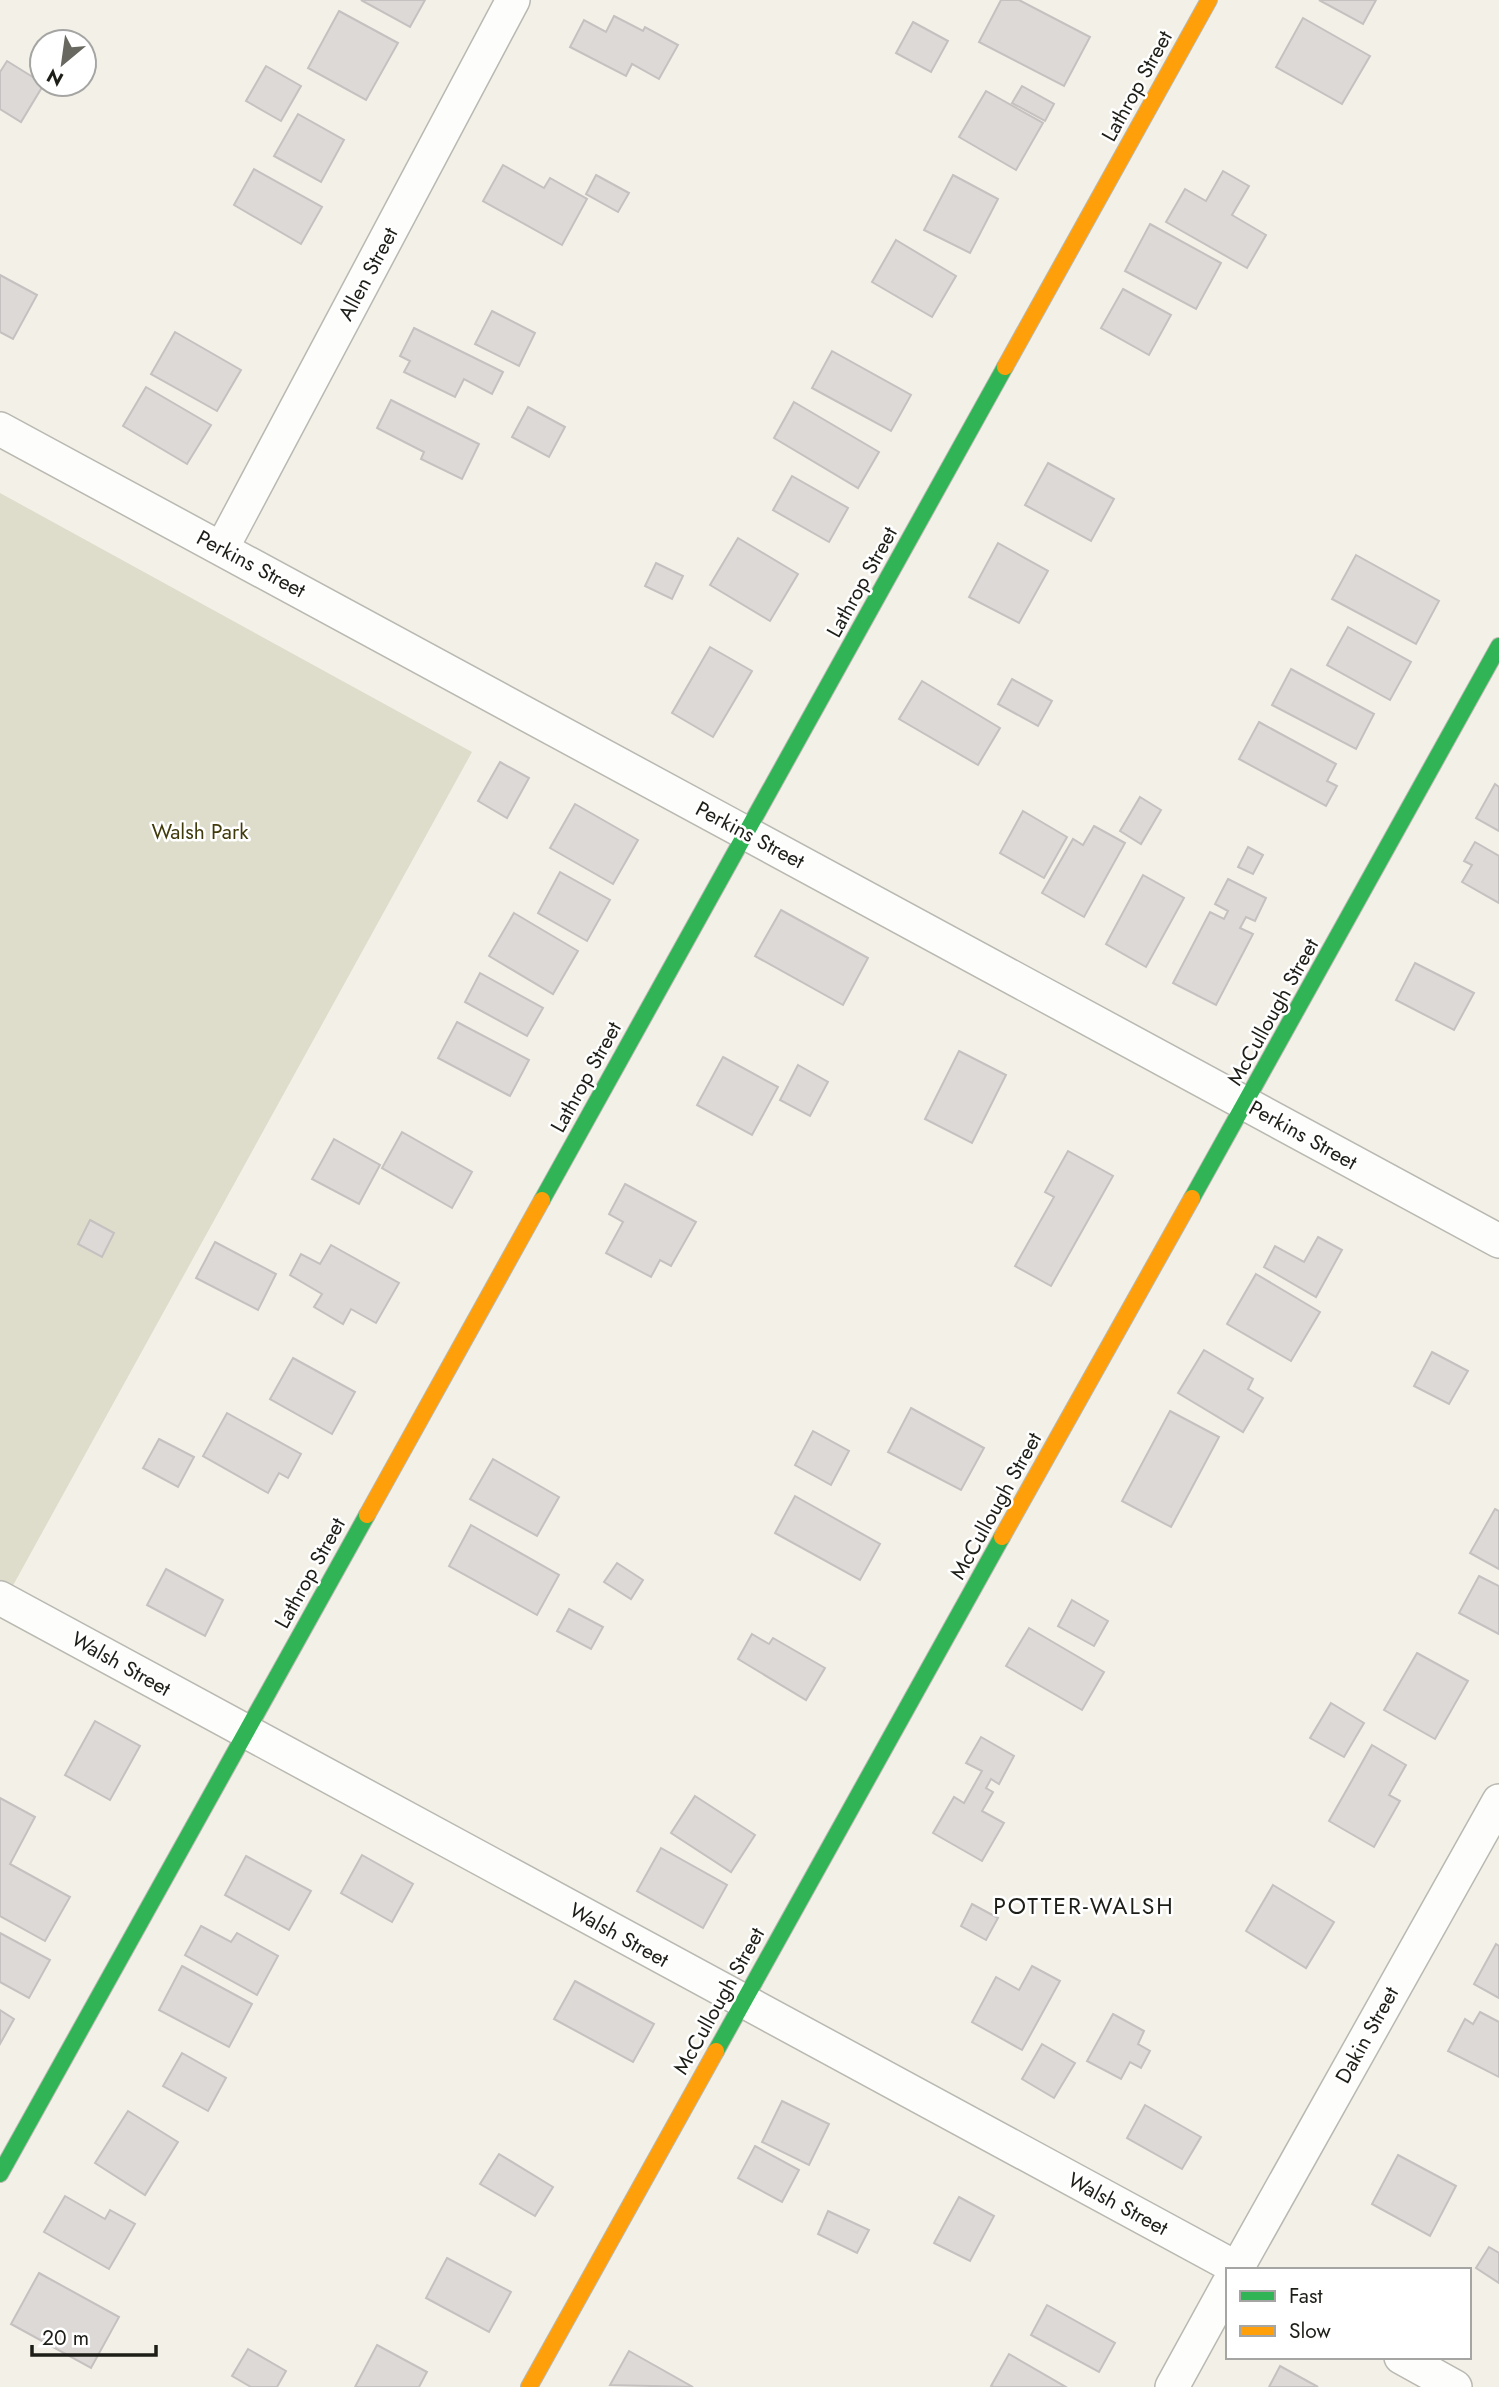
<svg xmlns="http://www.w3.org/2000/svg" width="1499" height="2387" viewBox="0 0 1499 2387" font-family="Jost,sans-serif">
  <rect width="100%" height="100%" fill="#f2f0e7"/>
  <polygon fill="#dedcca" points="0,493 472,752 0,1609"/>
  <g fill="#dcd9d7" stroke="#c4c1c0" stroke-width="2">
    <polygon points="361,0 425,0 410,27"/>
    <polygon points="1001,0 1019,0 1090,37 1064,86 979,42"/>
    <polygon points="1319,0 1376,0 1363,24"/>
    <polygon points="339,11 398,43 366,100 308,68"/>
    <polygon points="614,16 643,31 645,27 678,45 659,79 632,64 626,76 570,47 584,20 606,32"/>
    <polygon points="1303,18 1370,56 1342,104 1276,67"/>
    <polygon points="913,22 948,41 931,72 896,53"/>
    <polygon points="7,61 44,84 21,122 0,109 0,72"/>
    <polygon points="266,66 301,86 281,121 246,101"/>
    <polygon points="1022,86 1054,104 1045,121 1012,103"/>
    <polygon points="986,91 1043,123 1016,170 959,137"/>
    <polygon points="298,114 344,140 321,182 274,156"/>
    <polygon points="503,165 544,188 550,178 587,199 562,245 483,201"/>
    <polygon points="254,169 322,207 301,244 234,205"/>
    <polygon points="1223,171 1249,186 1232,215 1266,235 1247,268 1166,222 1185,189 1206,201"/>
    <polygon points="596,175 629,193 618,212 586,194"/>
    <polygon points="953,175 998,199 970,253 924,230"/>
    <polygon points="1150,224 1221,263 1196,309 1125,271"/>
    <polygon points="896,240 956,276 932,317 872,282"/>
    <polygon points="0,275 37,295 13,339 0,332"/>
    <polygon points="1123,289 1171,315 1149,355 1101,328"/>
    <polygon points="492,311 535,333 519,366 475,344"/>
    <polygon points="414,328 503,372 492,394 464,379 455,397 404,372 410,361 400,356"/>
    <polygon points="175,332 241,370 217,411 151,374"/>
    <polygon points="832,351 911,395 891,431 812,388"/>
    <polygon points="146,387 211,425 187,464 123,426"/>
    <polygon points="391,400 479,444 462,479 421,459 424,452 377,428"/>
    <polygon points="794,402 879,452 858,488 774,438"/>
    <polygon points="528,407 565,427 549,457 512,437"/>
    <polygon points="1048,463 1114,499 1091,541 1025,505"/>
    <polygon points="792,476 848,508 829,542 773,510"/>
    <polygon points="738,538 798,574 770,621 710,585"/>
    <polygon points="998,543 1048,571 1019,623 969,597"/>
    <polygon points="1356,555 1439,601 1416,644 1332,599"/>
    <polygon points="656,563 683,576 672,599 645,586"/>
    <polygon points="1348,627 1411,662 1390,700 1327,665"/>
    <polygon points="710,647 752,671 713,737 672,713"/>
    <polygon points="1291,669 1374,714 1356,749 1272,705"/>
    <polygon points="1012,679 1052,701 1038,726 998,704"/>
    <polygon points="922,681 1000,728 978,765 899,719"/>
    <polygon points="1259,722 1336,764 1327,781 1337,786 1326,806 1239,759"/>
    <polygon points="500,762 529,778 507,818 478,801"/>
    <polygon points="1495,784 1499,787 1499,831 1476,818"/>
    <polygon points="1140,797 1161,810 1141,844 1120,831"/>
    <polygon points="575,804 638,840 613,884 550,848"/>
    <polygon points="1023,811 1067,837 1044,878 1000,853"/>
    <polygon points="1094,826 1125,843 1084,917 1042,893 1073,839 1083,845"/>
    <polygon points="1475,842 1499,856 1499,903 1462,882 1472,865 1464,861"/>
    <polygon points="1248,847 1263,855 1253,874 1238,867"/>
    <polygon points="560,872 610,900 587,941 538,913"/>
    <polygon points="1143,875 1184,898 1146,967 1106,944"/>
    <polygon points="1228,879 1266,898 1255,921 1246,917 1240,928 1253,934 1216,1005 1173,983 1210,912 1224,919 1228,911 1215,904"/>
    <polygon points="781,910 868,958 843,1005 755,956"/>
    <polygon points="514,913 578,951 553,994 489,956"/>
    <polygon points="1415,963 1474,993 1454,1030 1396,1000"/>
    <polygon points="480,973 543,1008 527,1036 465,1002"/>
    <polygon points="457,1022 529,1060 510,1096 438,1058"/>
    <polygon points="959,1051 1006,1075 972,1143 925,1119"/>
    <polygon points="723,1057 778,1087 752,1135 697,1105"/>
    <polygon points="798,1065 828,1082 810,1116 780,1100"/>
    <polygon points="402,1132 472,1172 452,1208 382,1168"/>
    <polygon points="334,1139 380,1165 359,1204 312,1179"/>
    <polygon points="1068,1151 1113,1176 1051,1286 1015,1266 1054,1197 1045,1192"/>
    <polygon points="625,1184 696,1222 671,1266 660,1260 651,1277 606,1253 623,1222 609,1214"/>
    <polygon points="90,1220 114,1233 102,1257 78,1244"/>
    <polygon points="1318,1237 1342,1250 1316,1297 1264,1267 1275,1246 1304,1262"/>
    <polygon points="215,1242 276,1274 258,1310 196,1278"/>
    <polygon points="331,1245 399,1283 376,1323 351,1309 343,1324 314,1307 322,1294 290,1275 301,1254 320,1264"/>
    <polygon points="1256,1274 1320,1312 1291,1361 1227,1324"/>
    <polygon points="1204,1350 1253,1379 1248,1389 1263,1398 1243,1432 1178,1393"/>
    <polygon points="1432,1352 1468,1371 1449,1404 1414,1386"/>
    <polygon points="293,1358 355,1392 332,1434 270,1399"/>
    <polygon points="911,1408 984,1448 961,1490 888,1452"/>
    <polygon points="1170,1411 1219,1437 1171,1527 1122,1501"/>
    <polygon points="227,1413 301,1454 288,1478 279,1473 268,1493 203,1456"/>
    <polygon points="813,1431 849,1451 831,1485 795,1465"/>
    <polygon points="159,1439 194,1457 178,1487 143,1468"/>
    <polygon points="493,1459 559,1497 537,1536 470,1499"/>
    <polygon points="795,1496 880,1544 860,1580 775,1533"/>
    <polygon points="1495,1509 1499,1511 1499,1569 1470,1553"/>
    <polygon points="471,1525 559,1575 537,1615 449,1566"/>
    <polygon points="617,1563 643,1580 631,1599 604,1582"/>
    <polygon points="166,1569 223,1600 205,1636 147,1605"/>
    <polygon points="1479,1576 1499,1586 1499,1634 1459,1613"/>
    <polygon points="1072,1600 1108,1621 1094,1646 1058,1626"/>
    <polygon points="569,1609 603,1627 591,1649 557,1631"/>
    <polygon points="1029,1628 1104,1672 1082,1710 1006,1666"/>
    <polygon points="752,1634 769,1644 773,1638 825,1668 806,1700 738,1659"/>
    <polygon points="1417,1653 1468,1681 1435,1739 1384,1710"/>
    <polygon points="1331,1703 1364,1723 1344,1757 1310,1738"/>
    <polygon points="95,1721 140,1746 110,1800 65,1775"/>
    <polygon points="981,1737 1014,1756 999,1784 991,1779 986,1788 993,1792 982,1811 1004,1823 982,1861 933,1833 954,1797 964,1803 982,1771 966,1763"/>
    <polygon points="1372,1745 1406,1765 1389,1795 1400,1801 1374,1847 1329,1821"/>
    <polygon points="695,1796 755,1835 731,1872 671,1833"/>
    <polygon points="0,1798 35,1817 10,1864 70,1897 45,1941 0,1916"/>
    <polygon points="661,1848 727,1885 703,1928 637,1891"/>
    <polygon points="362,1855 413,1884 392,1922 341,1893"/>
    <polygon points="246,1856 311,1891 289,1930 225,1895"/>
    <polygon points="1273,1885 1334,1922 1306,1968 1246,1931"/>
    <polygon points="972,1904 998,1918 986,1940 961,1926"/>
    <polygon points="201,1926 231,1942 237,1933 278,1956 257,1995 185,1955"/>
    <polygon points="0,1933 50,1960 29,1998 0,1982"/>
    <polygon points="1496,1944 1499,1946 1499,1998 1474,1984"/>
    <polygon points="182,1966 252,2004 229,2047 159,2010"/>
    <polygon points="1032,1966 1060,1981 1022,2050 972,2022 996,1977 1019,1990"/>
    <polygon points="575,1981 654,2024 633,2062 554,2019"/>
    <polygon points="0,2010 14,2019 0,2044"/>
    <polygon points="1480,2012 1499,2022 1499,2077 1448,2051 1465,2019 1473,2024"/>
    <polygon points="1113,2014 1144,2031 1138,2044 1150,2051 1141,2068 1130,2062 1121,2079 1087,2061"/>
    <polygon points="1042,2044 1075,2063 1054,2098 1022,2079"/>
    <polygon points="182,2053 226,2078 208,2111 163,2086"/>
    <polygon points="782,2101 829,2124 809,2165 762,2142"/>
    <polygon points="1145,2105 1201,2137 1182,2169 1127,2138"/>
    <polygon points="128,2111 178,2142 145,2195 95,2163"/>
    <polygon points="755,2146 799,2170 782,2202 738,2178"/>
    <polygon points="499,2154 553,2187 535,2216 480,2184"/>
    <polygon points="1398,2155 1456,2186 1430,2236 1372,2204"/>
    <polygon points="65,2196 105,2219 110,2210 135,2224 109,2269 44,2232"/>
    <polygon points="959,2197 994,2216 970,2261 934,2243"/>
    <polygon points="828,2211 869,2230 857,2253 818,2234"/>
    <polygon points="1489,2247 1499,2253 1499,2283 1476,2268"/>
    <polygon points="447,2258 511,2292 489,2332 426,2298"/>
    <polygon points="39,2273 119,2317 91,2368 11,2324"/>
    <polygon points="1047,2305 1115,2343 1099,2372 1031,2335"/>
    <polygon points="377,2345 427,2372 419,2387 355,2387"/>
    <polygon points="248,2349 286,2371 277,2387 251,2387 232,2376"/>
    <polygon points="629,2351 693,2387 610,2385"/>
    <polygon points="1009,2354 1066,2387 994,2387 991,2386"/>
    <polygon points="1280,2366 1318,2387 1269,2387"/>
  </g>
  <g fill="none" stroke-linecap="round" stroke-linejoin="round">
    <g stroke="#b9b8b1" stroke-width="36">
      <g id="street">
        <polyline points="0,429 1499,1241"/>
        <polyline points="222,548 513,0"/>
        <polyline points="0,1598 1240,2270"/>
        <polyline points="1236,2270 1499,1801"/>
        <polyline points="1401,2357 1455,2387"/>
        <polyline points="1172,2387 1228,2285"/>
      </g>
    </g>
    <g stroke="#b9b8b1" stroke-width="18">
      <g id="fast">
        <polyline points="1192,1198 1499,646"/>
        <polyline points="542,1200 1005,367"/>
        <polyline points="716,2051 1002,1537"/>
        <polyline points="0,2174 367,1515"/>
      </g>
    </g>
    <g stroke="#b9b8b1" stroke-width="18">
      <g id="slow">
        <polyline points="1005,367 1209,0"/>
        <polyline points="367,1515 542,1200"/>
        <polyline points="1002,1537 1192,1198"/>
        <polyline points="529,2387 716,2051"/>
      </g>
    </g>
    <use href="#street" stroke="#fdfdfb" stroke-width="33"/>
    <use href="#fast" stroke="#30b455" stroke-width="16"/>
    <use href="#slow" stroke="#ff9f0a" stroke-width="16"/>
  </g>
  <g text-anchor="middle" dominant-baseline="central" stroke-width="5" stroke-linejoin="round" paint-order="stroke">
    <g font-size="21" fill="#1e1e18" stroke="#fff">
      <text transform="translate(1137 86) rotate(-61)">Lathrop Street</text>
      <text transform="translate(368 274) rotate(-62)">Allen Street</text>
      <text transform="translate(251 564) rotate(28)">Perkins Street</text>
      <text transform="translate(862 582) rotate(-61)">Lathrop Street</text>
      <text transform="translate(750 835) rotate(28)">Perkins Street</text>
      <text transform="translate(1273 1012) rotate(-61)">McCullough Street</text>
      <text transform="translate(586 1077) rotate(-61)">Lathrop Street</text>
      <text transform="translate(1303 1135) rotate(29)">Perkins Street</text>
      <text transform="translate(996 1506) rotate(-61)">McCullough Street</text>
      <text transform="translate(310 1573) rotate(-61)">Lathrop Street</text>
      <text transform="translate(121 1664) rotate(29)">Walsh Street</text>
      <text transform="translate(619 1935) rotate(29)">Walsh Street</text>
      <text transform="translate(719 2001) rotate(-61)">McCullough Street</text>
      <text transform="translate(1367 2035) rotate(-61)">Dakin Street</text>
      <text transform="translate(1118 2204) rotate(28)">Walsh Street</text>
    </g>
    <g font-size="21" fill="#413a0b" stroke="#fff">
      <text x="200" y="832">Walsh Park</text>
    </g>
    <g font-size="23" letter-spacing="2" fill="#1e1e18" stroke="#fff">
      <text x="1084" y="1906">POTTER-WALSH</text>
    </g>
  </g>
  <rect x="1226" y="2268" width="245" height="91" fill="#ffffff" stroke="#a5a5a3" stroke-width="2"/>
  <rect x="1240" y="2291" width="35" height="10" fill="#30b455" stroke="#a5a5a3" stroke-width="2"/>
  <text x="1289" y="2303" font-size="21" fill="#1e1e18">Fast</text>
  <rect x="1240" y="2326" width="35" height="10" fill="#ff9f0a" stroke="#a5a5a3" stroke-width="2"/>
  <text x="1289" y="2338" font-size="21" fill="#1e1e18">Slow</text>
  <g transform="translate(63 63) rotate(209)"><circle r="33" fill="#ffffff" stroke="#a5a5a3" stroke-width="2"/>
  <path d="M0-5L12 26L0 18L-12 26Z" fill="#686860"/>
  <text y="-10" font-size="19" font-weight="bold" text-anchor="middle" fill="#1e1e18">N</text>
  </g>
  <path d="M32 2345v10h124v-10" fill="none" stroke="#1e1e18" stroke-width="3.5"/>
  <text x="42" y="2345" font-size="21" fill="#1e1e18" stroke="#ffffff" stroke-width="5" paint-order="stroke">20 m</text>
</svg>
